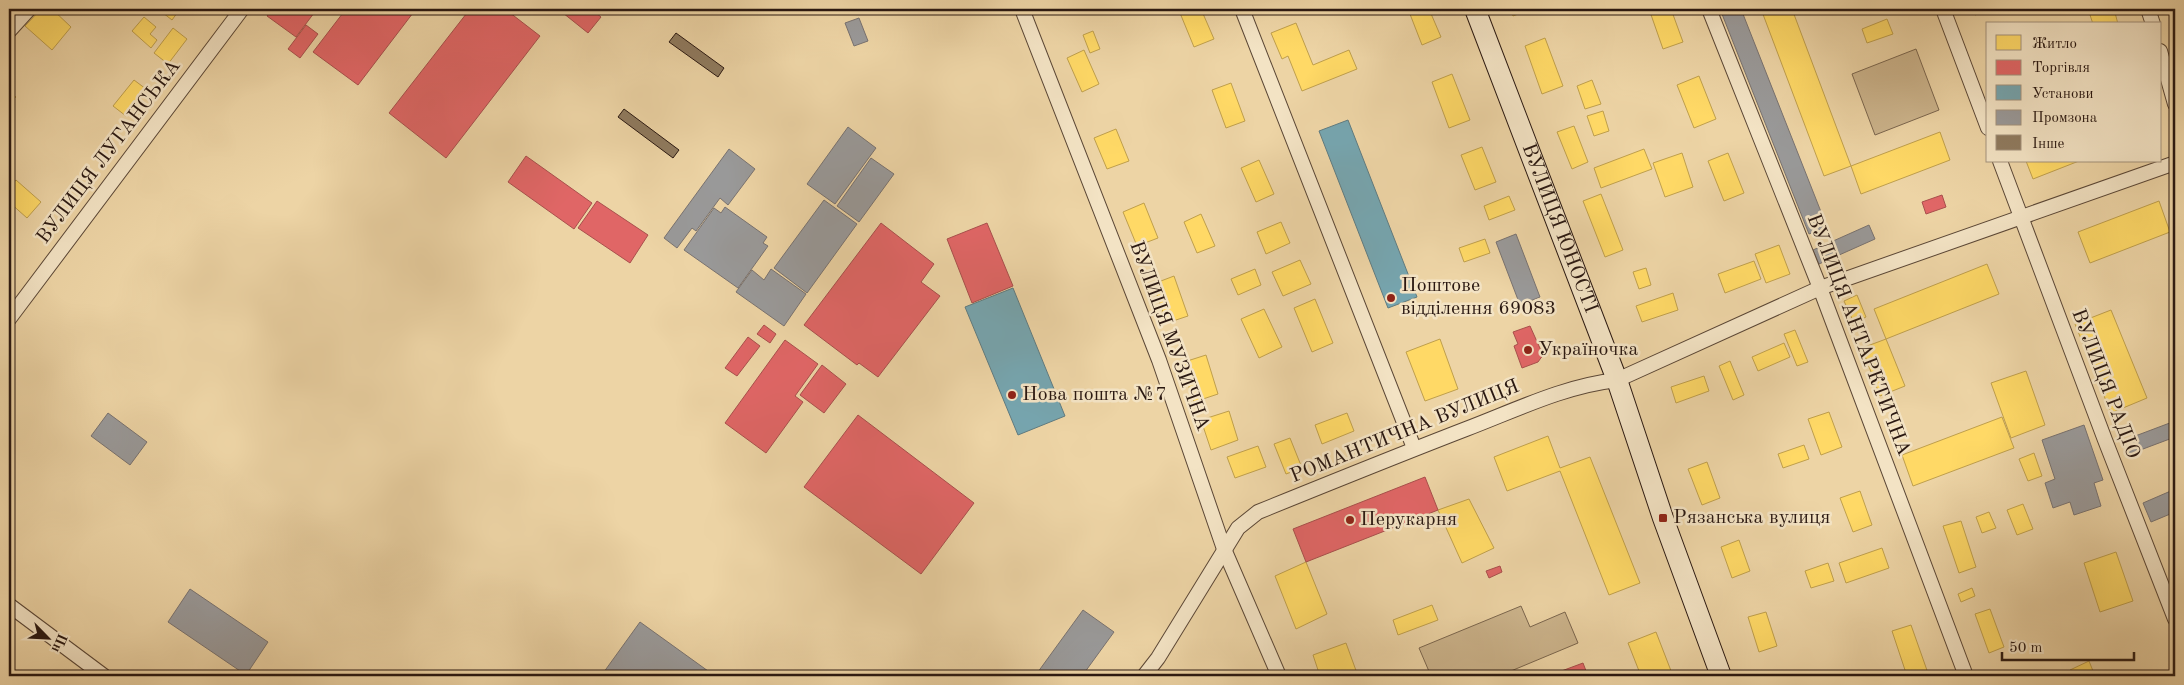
<svg xmlns="http://www.w3.org/2000/svg" width="2184" height="685" viewBox="0 0 2184 685" font-family="'Old Standard TT',serif">
  <rect width="100%" height="100%" fill="#edd4a5"/>
  <filter id="stains"><feTurbulence type="fractalNoise" baseFrequency=".004" numOctaves="4"/><feColorMatrix values="0 0 0 0 .2 0 0 0 0 .09 0 0 0 0 .02 0 0 0 .5 -.17"/></filter>
  <radialGradient id="worn" r=".72"><stop offset=".6" stop-color="#630" stop-opacity="0"/><stop offset="1" stop-color="#630" stop-opacity=".3"/></radialGradient>
  <g fill="#ccb48c" stroke="#7b664e">
    <polygon points="1916,49 1939,110 1875,135 1852,74"/>
    <polygon points="1521,606 1530,627 1565,612 1578,643 1499,676 1431,676 1419,648"/>
  </g>
  <g fill="#ffd966" stroke="#bf9f4c">
    <polygon points="41,9 52,9 71,27 52,50 25,26"/>
    <polygon points="158,9 180,9 172,20"/>
    <polygon points="1189,9 1201,9 1214,39 1194,47 1180,13"/>
    <polygon points="1408,9 1429,9 1441,37 1422,45"/>
    <polygon points="1510,9 1531,9 1513,16"/>
    <polygon points="1649,9 1671,9 1683,42 1663,49"/>
    <polygon points="1761,9 1792,9 1851,166 1824,176"/>
    <polygon points="1973,9 1994,9 1975,15"/>
    <polygon points="2088,9 2114,9 2118,24 2093,24"/>
    <polygon points="144,17 156,27 150,34 157,40 151,48 132,31"/>
    <polygon points="1887,19 1893,34 1867,43 1862,29"/>
    <polygon points="1296,23 1313,65 1349,50 1357,69 1302,91 1288,56 1282,59 1271,33"/>
    <polygon points="173,28 187,39 168,64 154,53"/>
    <polygon points="1093,31 1100,49 1090,53 1083,35"/>
    <polygon points="1545,38 1563,86 1542,94 1525,46"/>
    <polygon points="1084,50 1099,84 1082,92 1067,58"/>
    <polygon points="1452,74 1470,120 1449,128 1432,82"/>
    <polygon points="1699,76 1716,119 1694,128 1677,85"/>
    <polygon points="134,80 146,89 126,116 113,106"/>
    <polygon points="1592,80 1601,104 1585,109 1577,86"/>
    <polygon points="1231,83 1245,121 1226,128 1212,90"/>
    <polygon points="9,90 16,97 9,104"/>
    <polygon points="1603,111 1609,131 1594,136 1587,116"/>
    <polygon points="1574,126 1588,162 1572,169 1557,132"/>
    <polygon points="1116,129 1129,161 1107,169 1094,138"/>
    <polygon points="1940,132 1950,160 1861,194 1851,166"/>
    <polygon points="1482,147 1496,182 1475,190 1461,155"/>
    <polygon points="1644,149 1652,169 1601,188 1594,168"/>
    <polygon points="1682,153 1693,187 1665,197 1653,163"/>
    <polygon points="1728,153 1744,193 1724,201 1708,161"/>
    <polygon points="1259,160 1274,194 1256,202 1241,168"/>
    <polygon points="2026,161 2079,161 2033,179"/>
    <polygon points="16,180 41,202 27,218 9,202 9,188"/>
    <polygon points="1601,194 1623,250 1605,257 1583,201"/>
    <polygon points="1509,196 1515,210 1489,220 1484,206"/>
    <polygon points="2159,201 2170,232 2090,263 2078,232"/>
    <polygon points="1144,203 1158,238 1137,246 1123,212"/>
    <polygon points="1201,214 1215,246 1197,253 1184,222"/>
    <polygon points="1281,222 1290,243 1266,254 1257,232"/>
    <polygon points="1485,239 1490,253 1464,262 1459,248"/>
    <polygon points="1779,245 1790,274 1766,283 1755,254"/>
    <polygon points="1300,260 1311,284 1283,296 1272,272"/>
    <polygon points="1754,261 1761,279 1725,293 1718,274"/>
    <polygon points="1987,264 1999,294 1886,339 1874,309"/>
    <polygon points="1646,268 1651,285 1639,289 1633,272"/>
    <polygon points="1255,269 1261,285 1238,295 1231,279"/>
    <polygon points="1174,276 1188,316 1167,323 1153,284"/>
    <polygon points="1673,293 1678,310 1642,322 1636,306"/>
    <polygon points="1857,295 1866,317 1854,323 1844,301"/>
    <polygon points="1315,299 1333,343 1312,352 1294,308"/>
    <polygon points="1264,309 1282,347 1259,358 1241,319"/>
    <polygon points="2111,310 2147,398 2111,413 2075,324"/>
    <polygon points="1795,330 1808,362 1797,366 1784,334"/>
    <polygon points="1440,339 1458,389 1425,401 1406,352"/>
    <polygon points="1886,339 1905,386 1880,396 1862,348"/>
    <polygon points="1784,343 1790,357 1758,371 1752,357"/>
    <polygon points="1206,355 1218,394 1194,402 1181,363"/>
    <polygon points="1730,361 1744,395 1733,400 1719,366"/>
    <polygon points="2026,371 2045,425 2011,438 1991,383"/>
    <polygon points="1704,376 1709,391 1676,403 1671,387"/>
    <polygon points="1229,411 1238,440 1211,450 1201,420"/>
    <polygon points="1829,412 1842,447 1821,455 1808,419"/>
    <polygon points="1347,413 1354,431 1322,444 1315,425"/>
    <polygon points="2002,417 2014,448 1913,486 1902,455"/>
    <polygon points="1548,436 1560,468 1590,457 1640,583 1609,595 1560,471 1507,491 1494,457"/>
    <polygon points="1290,438 1302,468 1286,474 1274,444"/>
    <polygon points="1804,445 1809,459 1783,468 1778,454"/>
    <polygon points="1258,446 1266,467 1235,478 1227,457"/>
    <polygon points="2034,453 2042,476 2028,481 2019,459"/>
    <polygon points="1707,462 1720,498 1702,505 1688,469"/>
    <polygon points="1860,491 1872,525 1853,532 1840,498"/>
    <polygon points="1469,499 1494,548 1462,563 1438,510"/>
    <polygon points="2023,504 2033,529 2017,535 2007,510"/>
    <polygon points="1989,512 1996,528 1982,533 1976,517"/>
    <polygon points="1961,521 1976,567 1959,573 1943,526"/>
    <polygon points="1739,540 1750,571 1732,578 1721,547"/>
    <polygon points="1882,548 1889,568 1846,583 1839,563"/>
    <polygon points="2116,552 2133,601 2100,612 2084,563"/>
    <polygon points="1306,562 1327,614 1296,629 1275,576"/>
    <polygon points="1828,563 1834,581 1811,588 1805,571"/>
    <polygon points="2175,563 2175,577 2170,565"/>
    <polygon points="1972,588 1975,596 1961,602 1958,594"/>
    <polygon points="1432,605 1438,620 1398,635 1393,620"/>
    <polygon points="1990,609 2004,647 1989,653 1975,614"/>
    <polygon points="1766,612 1777,646 1759,652 1748,617"/>
    <polygon points="1911,625 1929,676 1907,676 1892,631"/>
    <polygon points="1656,632 1673,676 1641,676 1628,643"/>
    <polygon points="1346,643 1358,676 1320,676 1313,655"/>
    <polygon points="2089,661 2095,676 2072,676 2070,670"/>
  </g>
  <g fill="#e06666" stroke="#a94f4c">
    <polygon points="272,9 317,9 296,37 267,16"/>
    <polygon points="346,9 416,9 358,85 313,52"/>
    <polygon points="470,9 505,9 540,36 446,158 389,113"/>
    <polygon points="558,9 591,9 601,17 588,33"/>
    <polygon points="306,25 318,34 300,58 288,49"/>
    <polygon points="526,156 592,203 574,229 508,182"/>
    <polygon points="1942,195 1946,207 1926,214 1922,202"/>
    <polygon points="597,201 648,235 630,263 578,228"/>
    <polygon points="881,223 934,264 921,282 940,296 878,377 859,363 857,365 804,325"/>
    <polygon points="987,223 1013,286 972,303 947,239"/>
    <polygon points="764,325 776,334 770,343 757,334"/>
    <polygon points="1530,326 1543,355 1538,362 1522,368 1514,346 1518,344 1513,332"/>
    <polygon points="748,337 760,346 737,376 725,368"/>
    <polygon points="785,340 818,364 795,396 803,402 766,453 725,423"/>
    <polygon points="822,365 846,384 824,413 800,395"/>
    <polygon points="858,415 974,503 921,574 804,487"/>
    <polygon points="1425,477 1438,510 1306,562 1293,529"/>
    <polygon points="1500,566 1502,572 1489,578 1486,571"/>
    <polygon points="1583,663 1588,676 1548,676"/>
  </g>
  <g fill="#76a5af" stroke="#5f7b80">
    <polygon points="1348,120 1417,297 1388,308 1319,131"/>
    <polygon points="1013,288 1065,416 1018,435 965,307"/>
  </g>
  <g fill="#999" stroke="#787270">
    <polygon points="1720,9 1741,9 1827,227 1809,234"/>
    <polygon points="859,18 868,41 854,46 845,23"/>
    <polygon points="848,127 876,148 835,204 807,184"/>
    <polygon points="729,149 755,169 728,205 720,198 696,231 692,228 677,248 664,238"/>
    <polygon points="871,158 894,174 859,222 837,206"/>
    <polygon points="824,200 857,224 807,293 774,268"/>
    <polygon points="725,207 767,237 763,243 768,246 738,288 684,250 714,208 721,213"/>
    <polygon points="1869,225 1875,239 1819,264 1813,250"/>
    <polygon points="1516,234 1540,297 1520,305 1496,242"/>
    <polygon points="771,269 806,294 784,326 736,292 752,270 764,280"/>
    <polygon points="108,413 147,442 130,465 91,436"/>
    <polygon points="2175,421 2175,437 2127,455 2122,441"/>
    <polygon points="2084,425 2103,480 2094,483 2101,506 2074,515 2070,502 2053,508 2045,483 2055,479 2042,440"/>
    <polygon points="2173,490 2175,512 2151,522 2143,503"/>
    <polygon points="190,589 268,642 246,675 168,622"/>
    <polygon points="1083,610 1114,632 1082,676 1035,676"/>
    <polygon points="640,622 715,676 601,676"/>
  </g>
  <g fill="#8f7a5e" stroke="#2a1811">
    <polygon points="676,33 724,68 718,77 669,42"/>
    <polygon points="624,109 679,150 673,158 618,117"/>
    <polygon points="9,266 14,270 9,276"/>
  </g>
  <g fill="none" stroke-linecap="round" stroke-linejoin="round">
    <g stroke="#5b4736" stroke-width="16">
      <g id="street">
        <polyline points="1022,9 1159,360 1224,549 1279,676"/>
        <polyline points="1242,9 1414,448"/>
        <polyline points="1709,9 1820,288 1966,676"/>
        <polyline points="1943,9 1988,128"/>
        <polyline points="2148,9 2153,24"/>
        <polyline points="9,31 29,9"/>
        <polyline points="2160,51 2175,104"/>
        <polyline points="2000,161 2105,440 2175,619"/>
        <polyline points="9,319 242,9"/>
        <polyline points="9,605 104,676"/>
        <path d="M1144 676 1158 658 1238 528 1258 512C1327 484 1396 456 1466 429 1516 410 1564 386 1617 380L1820 288 2175 163"/>
      </g>
    </g>
    <g stroke="#2a1811" stroke-width="22">
      <g id="secondary">
        <path id="s1" d="M1475 9 1617 380 1663 518 1721 676"/>
      </g>
    </g>
    <use href="#street" stroke="#f3e3c4" stroke-width="14"/>
    <use href="#secondary" stroke="#f3e3c4" stroke-width="20"/>
  </g>
  <g fill="#8f2418" stroke="#f3e3c4" stroke-width="2">
    <circle cx="1391" cy="298" r="5"/>
    <circle cx="1528" cy="350" r="5"/>
    <circle cx="1012" cy="395" r="5"/>
    <rect x="1658" y="513" width="10" height="10" rx="2.5"/>
    <circle cx="1350" cy="520" r="5"/>
  </g>
  <g text-anchor="middle" dominant-baseline="central" stroke-width="5" stroke-linejoin="round" paint-order="stroke">
    <g font-size="20" fill="#2a1811" stroke="#f3e3c4">
      <text transform="translate(109 152) rotate(-53)">ВУЛИЦЯ ЛУГАНСЬКА</text>
      <text stroke="none"><textPath href="#s1" startOffset="235">ВУЛИЦЯ ЮНОСТІ</textPath></text>
      <text transform="translate(1858 335) rotate(69)">ВУЛИЦЯ АНТАРКТИЧНА</text>
      <text transform="translate(1169 336) rotate(70)">ВУЛИЦЯ МУЗИЧНА</text>
      <text transform="translate(2105 384) rotate(69)">ВУЛИЦЯ РАДІО</text>
      <text transform="translate(1405 432) rotate(-22)">РОМАНТИЧНА ВУЛИЦЯ</text>
    </g>
    <g font-size="20" fill="#2a1811" stroke="#f3e3c4" text-anchor="start">
      <text x="1401" y="286">Поштове<tspan x="1401" dy="23">відділення 69083</tspan></text>
      <text x="1538" y="350">Україночка</text>
      <text x="1022" y="395">Нова пошта №7</text>
      <text x="1673" y="518">Рязанська вулиця</text>
      <text x="1360" y="520">Перукарня</text>
    </g>
  </g>
  <rect width="2184" height="685" fill="none" stroke="#edd4a5" stroke-width="30"/>
  <rect x="10" y="10" width="2164" height="665" fill="none" stroke="#2a1811" stroke-width="2.5"/>
  <rect x="15" y="15" width="2154" height="655" fill="none" stroke="#2a1811"/>
  <rect x="1986" y="22" width="175" height="140" fill="#f3e3c4" stroke="#a3927c"/>
  <rect x="1996" y="35" width="25" height="15" fill="#ffd966" stroke="#a3927c"/>
  <text x="2032" y="48" font-size="15" fill="#2a1811">Житло</text>
  <rect x="1996" y="60" width="25" height="15" fill="#e06666" stroke="#a3927c"/>
  <text x="2032" y="72" font-size="15" fill="#2a1811">Торгівля</text>
  <rect x="1996" y="85" width="25" height="15" fill="#76a5af" stroke="#a3927c"/>
  <text x="2032" y="98" font-size="15" fill="#2a1811">Установи</text>
  <rect x="1996" y="110" width="25" height="15" fill="#999999" stroke="#a3927c"/>
  <text x="2032" y="122" font-size="15" fill="#2a1811">Промзона</text>
  <rect x="1996" y="135" width="25" height="15" fill="#8f7a5e" stroke="#a3927c"/>
  <text x="2032" y="148" font-size="15" fill="#2a1811">Інше</text>
  <g transform="translate(48 638) rotate(114)" stroke="#f3e3c4" stroke-width="4" paint-order="stroke">
  <path d="M0-4L9 19L0 12L-9 19Z" fill="#2a1811"/>
  <text y="-8" font-size="14" font-weight="bold" text-anchor="middle" fill="#2a1811">Пн</text>
  </g>
  <path d="M2002 652v8h132v-8" fill="none" stroke="#2a1811" stroke-width="2.5"/>
  <text x="2009" y="652" font-size="15" fill="#2a1811" stroke="#f3e3c4" stroke-width="4" paint-order="stroke">50 m</text>
  <rect width="100%" height="100%" filter="url(#stains)"/>
  <rect width="100%" height="100%" fill="url(#worn)"/>
</svg>
